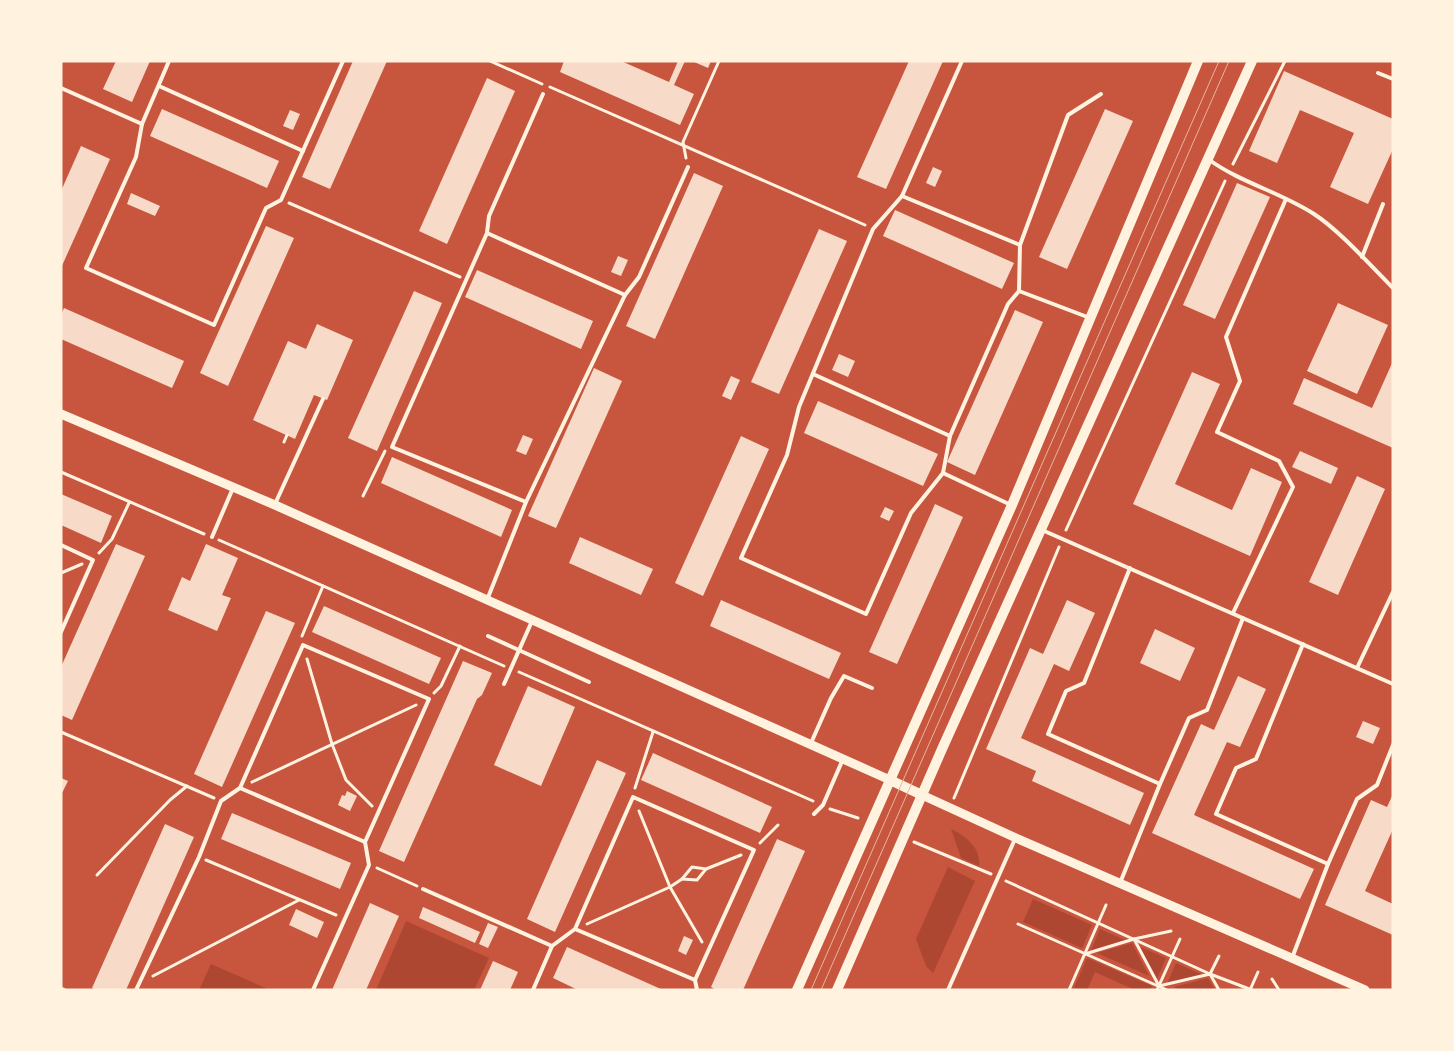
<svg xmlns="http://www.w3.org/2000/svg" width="1454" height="1051" viewBox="0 0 1454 1051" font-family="'Playfair Display',serif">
  <rect width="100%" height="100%" fill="#c8553d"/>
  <g fill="#ae4732">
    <path d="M951 829C966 836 981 848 979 866L961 858Z"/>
    <polygon points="948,867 975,881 933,973 926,966 916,939"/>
    <polygon points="1033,899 1092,925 1082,948 1023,922"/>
    <polygon points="406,921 489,958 474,990 376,990"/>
    <polygon points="1100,929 1125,940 1091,950"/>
    <polygon points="1132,943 1149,976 1097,953"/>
    <polygon points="1138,946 1166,958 1157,979"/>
    <polygon points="1087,958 1152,986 1150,990 1135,990 1095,972 1087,990 1073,990"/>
    <polygon points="1176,963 1203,975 1167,984"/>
    <polygon points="211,964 270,990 199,990"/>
    <polygon points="1208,978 1215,990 1180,990 1174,987"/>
  </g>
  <g fill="#f7dbc8">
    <polygon points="116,61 150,61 132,102 103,89"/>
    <polygon points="353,61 387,61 330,189 302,177"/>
    <polygon points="564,61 621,61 669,82 678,61 685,61 674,85 694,94 680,125 560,72"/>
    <polygon points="692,61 711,61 708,68"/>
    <polygon points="909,61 943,61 886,189 857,177"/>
    <polygon points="1284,71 1393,119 1393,149 1368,204 1330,187 1354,133 1300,110 1277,163 1249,151"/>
    <polygon points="487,78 515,91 447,244 419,231"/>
    <polygon points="162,109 279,161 267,188 150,136"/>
    <polygon points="1105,109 1133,121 1067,269 1039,257"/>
    <polygon points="290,110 300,114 293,130 283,126"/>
    <polygon points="81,146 110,159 61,268 61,191"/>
    <polygon points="933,167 942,171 935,187 926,183"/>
    <polygon points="694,173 723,186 655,339 626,326"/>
    <polygon points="1237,183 1270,197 1215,319 1183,305"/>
    <polygon points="131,193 160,206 155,216 127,204"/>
    <polygon points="895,210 1014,263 1002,289 883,236"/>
    <polygon points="266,226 294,238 228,386 200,373"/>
    <polygon points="819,229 847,241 779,394 751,382"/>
    <polygon points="618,256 628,260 621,276 611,272"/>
    <polygon points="477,270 593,321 581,349 465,297"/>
    <polygon points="414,291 442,303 377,451 348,438"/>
    <polygon points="1338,303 1388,325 1357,394 1307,371"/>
    <polygon points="64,308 184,361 172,388 61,339 61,315"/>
    <polygon points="1015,310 1043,322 975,475 947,462"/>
    <polygon points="317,324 353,340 327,400 314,395 295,439 253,420 288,341 306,349"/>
    <polygon points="839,354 855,361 848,377 832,370"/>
    <polygon points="1393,361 1393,448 1293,404 1304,378 1372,408"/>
    <polygon points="594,368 622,381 556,528 528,516"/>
    <polygon points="1192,372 1220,384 1175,484 1232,510 1251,468 1282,482 1250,556 1133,504"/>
    <polygon points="731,376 740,380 731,400 722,396"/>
    <polygon points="818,401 938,454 923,486 804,433"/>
    <polygon points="523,435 533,439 526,455 516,451"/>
    <polygon points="741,436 769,449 703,596 675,583"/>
    <polygon points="1300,451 1338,468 1331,484 1292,467"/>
    <polygon points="392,457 512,510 501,537 381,483"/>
    <polygon points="1357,476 1385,489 1338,595 1309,582"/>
    <polygon points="61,494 112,516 101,543 61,525"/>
    <polygon points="935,504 963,517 897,664 869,652"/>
    <polygon points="885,507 894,511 889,521 880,517"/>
    <polygon points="580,537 653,569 641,595 569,563"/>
    <polygon points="116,544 145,556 72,720 61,715 61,667"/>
    <polygon points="206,544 238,558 222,595 231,598 217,631 168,610 182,577 190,581"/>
    <polygon points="721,600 841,653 829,679 710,626"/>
    <polygon points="1067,600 1095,613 1069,671 1054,664 1021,738 1144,793 1130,825 1032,781 1036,771 986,749 1030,648 1043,654"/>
    <polygon points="324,606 441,658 429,684 312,632"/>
    <polygon points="266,611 295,623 222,787 194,774"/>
    <polygon points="1155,629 1195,648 1180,681 1140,663"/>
    <polygon points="463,661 492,673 482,695 477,699 404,862 379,851"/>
    <polygon points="1238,676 1266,689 1240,747 1227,742 1194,815 1314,869 1300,899 1152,833 1201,724 1214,730"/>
    <polygon points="528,686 575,707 541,786 494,765"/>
    <polygon points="1363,721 1380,728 1373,744 1356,737"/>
    <polygon points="653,753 772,807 760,833 641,780"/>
    <polygon points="597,760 626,773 555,932 527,919"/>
    <polygon points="61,778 68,781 61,795"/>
    <polygon points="347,791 357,796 350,811 338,805 342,795 345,796"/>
    <polygon points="1393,794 1393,829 1365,891 1393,904 1393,935 1325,905 1371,800 1387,807"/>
    <polygon points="232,813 351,863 340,889 221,839"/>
    <polygon points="165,824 194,837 126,990 96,990 92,988"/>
    <polygon points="777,839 805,851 743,990 716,990 711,987"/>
    <polygon points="370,903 399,916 366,990 332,990"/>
    <polygon points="423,907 480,932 475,943 419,918"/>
    <polygon points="296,909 324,922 317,938 289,925"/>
    <polygon points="488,923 498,927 488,948 479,944"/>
    <polygon points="684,936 693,940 686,955 678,951"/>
    <polygon points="567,947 663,990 578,990 553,978"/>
    <polygon points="493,961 518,972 510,990 480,990"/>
  </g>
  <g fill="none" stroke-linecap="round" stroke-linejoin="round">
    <g stroke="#fff3e0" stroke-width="3">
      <polyline points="490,61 542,84"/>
      <polyline points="550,87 865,225"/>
      <polyline points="686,158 683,142 719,61"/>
      <polyline points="1233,164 1285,61"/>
      <polyline points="289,203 460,277"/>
      <polyline points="284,442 287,435"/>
      <polyline points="61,472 204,534"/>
      <polyline points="363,496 385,451"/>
      <polyline points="1066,530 1225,181"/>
      <polyline points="219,540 504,666"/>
      <polyline points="99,553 112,539 129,503"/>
      <polyline points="61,573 82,564"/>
      <polyline points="302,636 323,586"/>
      <polyline points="307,659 332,744 346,780 372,806"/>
      <polyline points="519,672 813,801"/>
      <polyline points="434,693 441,686 460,646"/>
      <polyline points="61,732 214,798"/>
      <polyline points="252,782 416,705"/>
      <polyline points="635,788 653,732"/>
      <polyline points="954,798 1059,547"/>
      <polyline points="830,809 858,818"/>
      <polyline points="639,811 670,887 702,942"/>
      <polyline points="914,842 991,874"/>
      <polyline points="760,843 778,825"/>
      <polyline points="206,860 336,915"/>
      <polyline points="377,868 417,886"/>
      <polyline points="97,875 170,800 187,786"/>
      <polyline points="682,879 697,880 706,869"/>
      <polyline points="1006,881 1210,974 1252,990"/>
      <polyline points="587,924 670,887 682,879 692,867 706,869 741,855"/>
      <polyline points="1018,924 1167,990"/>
      <polyline points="1134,939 1159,986 1210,974 1219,990"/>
      <polyline points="1085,954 1134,939 1171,931"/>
      <polyline points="1210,974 1219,956"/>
      <polyline points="153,976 299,900"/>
      <polyline points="1272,979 1279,990"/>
      <polyline points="1069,990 1106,905"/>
      <polyline points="1157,990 1180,939"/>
      <polyline points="1250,990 1258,972"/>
    </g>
    <g stroke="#fff3e0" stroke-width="4">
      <polyline points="169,61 142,124 136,157 86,268 214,325 266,208 281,200 343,61"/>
      <polyline points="1378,73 1393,79"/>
      <polyline points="159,86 303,151"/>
      <polyline points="61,88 142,124"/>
      <path d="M1208 159C1241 183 1280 192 1314 214 1339 230 1371 266 1393 288"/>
      <polyline points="902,196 962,61"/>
      <polyline points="487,233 489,216 543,94"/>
      <polyline points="1020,245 1068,115 1101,94"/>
      <polyline points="1362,257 1383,204"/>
      <polyline points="1019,291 1008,304 950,436 943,473 911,513 866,614 741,558 787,455 799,407 873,229 902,196 1020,245 1019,291 1090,318"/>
      <polyline points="625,295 639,277 688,167"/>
      <polyline points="813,374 950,436"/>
      <polyline points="943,473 1011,505"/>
      <polyline points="275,504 323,399"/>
      <polyline points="1042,530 1393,684"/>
      <polyline points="212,537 233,488"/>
      <polyline points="61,545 93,560 61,632"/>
      <polyline points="487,600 526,502 625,295 487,233 392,447 526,502"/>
      <polyline points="1233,613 1293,487 1279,461 1217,432 1240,381 1226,337 1286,199"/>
      <polyline points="488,636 589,682"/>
      <polyline points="1357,668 1393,592"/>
      <polyline points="504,684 532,621"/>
      <polyline points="811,743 831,698 844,676 872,688"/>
      <polyline points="1160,784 1189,718 1207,710 1243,618"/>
      <polyline points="240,788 365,842"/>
      <polyline points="814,814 823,805 843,759"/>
      <polyline points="1328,864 1357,799 1377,785 1393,745"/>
      <polyline points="1120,883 1160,784 1048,734 1066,691 1084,683 1130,568"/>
      <polyline points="423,889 552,946"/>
      <polyline points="1292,958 1328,864 1216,814 1236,768 1256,759 1303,644"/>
      <polyline points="695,980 697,990"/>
      <polyline points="61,989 64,990"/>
      <polyline points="136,990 199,857 221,801 240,788 303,645 429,699 365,842 369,865 313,990"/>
      <polyline points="533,990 552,946 575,929 633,797 754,850 695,980 575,929"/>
      <polyline points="948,990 1015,839"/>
    </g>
    <g stroke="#fff3e0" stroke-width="9">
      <polyline points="61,414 275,505 890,780"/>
      <polyline points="922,795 1016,838 1365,990"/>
    </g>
    <g stroke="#fff3e0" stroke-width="10">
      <polyline points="890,780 922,795"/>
      <polyline points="797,990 1012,505 1198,61"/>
      <polyline points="837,990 942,749 1252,61"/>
    </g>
    <g stroke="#e9b49f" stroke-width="1">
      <polyline points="811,990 1219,61"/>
      <polyline points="821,990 1229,61"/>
    </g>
  </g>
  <rect width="1454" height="1051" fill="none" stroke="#fff3e0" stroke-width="125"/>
</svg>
